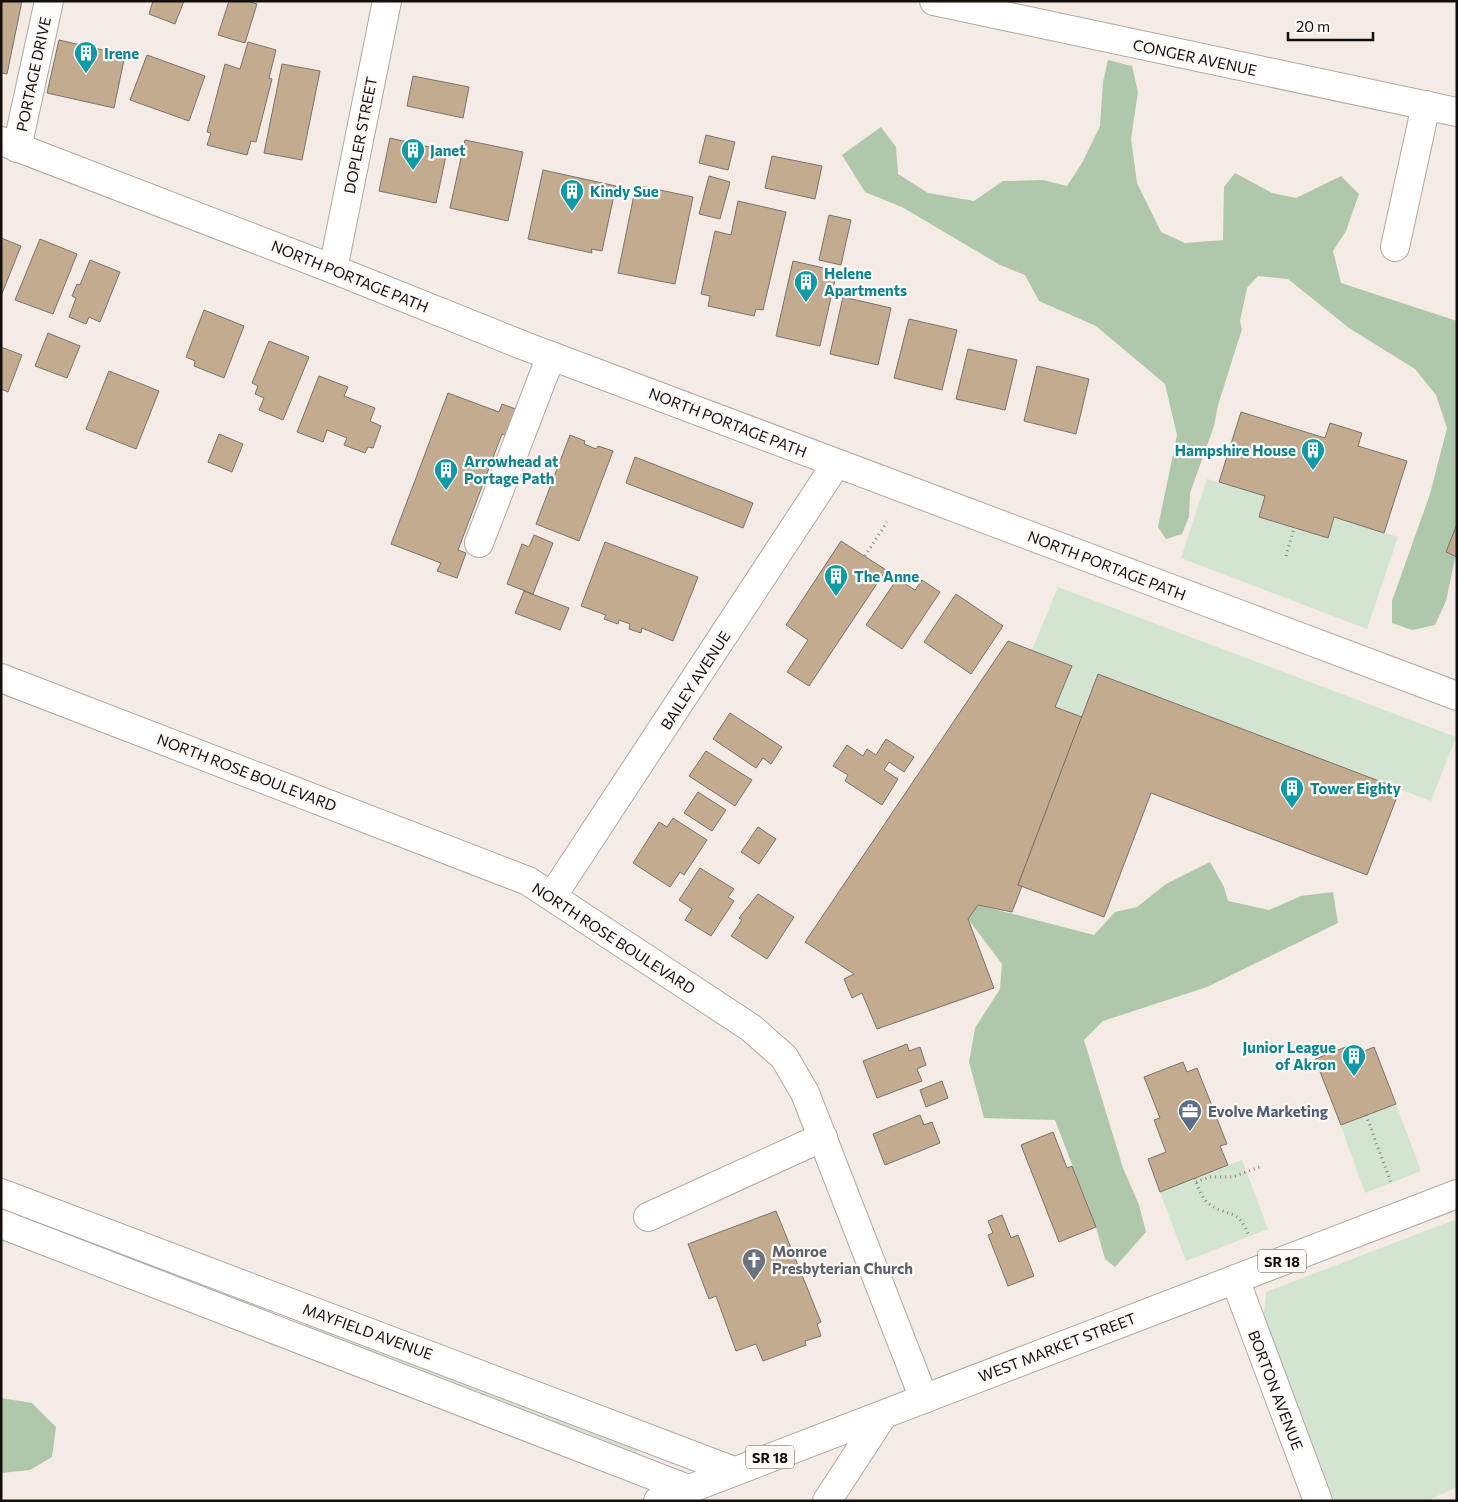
<svg xmlns="http://www.w3.org/2000/svg" width="1458" height="1502" viewBox="0 0 1458 1502" font-family="Commissioner,sans-serif">
  <rect width="100%" height="100%" fill="#f5ebe5"/>
  <g fill="#d3e4d0">
    <polygon points="1207,479 1265,496 1259,517 1327,538 1334,517 1398,537 1367,629 1181,558"/>
    <polygon points="1058,587 1456,737 1431,801 1099,674 1082,717 1055,707 1072,666 1032,650"/>
    <polygon points="1396,1104 1421,1171 1365,1193 1341,1126"/>
    <polygon points="1242,1160 1268,1229 1186,1261 1160,1192"/>
    <polygon points="1,1207 271,1310 267,1322 1,1218"/>
    <polygon points="1454,1220 1457,1224 1457,1487 1427,1501 1334,1501 1264,1315 1266,1292"/>
    <polygon points="306,1324 638,1449 634,1464 303,1333"/>
  </g>
  <g fill="#afc7aa">
    <polygon points="1108,60 1132,66 1138,92 1131,139 1137,183 1161,232 1185,243 1223,240 1224,187 1235,173 1272,193 1296,198 1341,176 1359,194 1346,231 1333,251 1341,283 1457,321 1457,549 1446,601 1435,625 1412,630 1392,623 1392,601 1430,494 1447,428 1436,395 1415,369 1349,328 1288,279 1258,276 1247,288 1240,321 1242,329 1218,405 1214,426 1190,493 1189,517 1182,534 1166,539 1158,527 1177,435 1165,384 1096,326 1039,301 1025,275 1000,265 902,207 865,192 842,155 881,127 896,147 898,174 928,193 974,201 1003,181 1043,180 1067,186 1082,163 1100,126 1103,82"/>
    <polygon points="1210,862 1224,887 1228,901 1269,910 1301,896 1333,892 1338,923 1207,987 1103,1021 1084,1040 1123,1168 1139,1205 1146,1232 1115,1267 1105,1259 1096,1227 1055,1120 984,1118 969,1062 975,1028 1000,989 1002,964 968,919 978,905 1094,935 1115,912 1137,907 1166,884"/>
    <polygon points="1,1398 32,1403 56,1427 52,1457 30,1470 1,1473"/>
  </g>
  <g fill="#c3ab8f" stroke="#7a736c">
    <polygon points="1,1 22,1 7,74 1,73"/>
    <polygon points="153,1 184,1 175,24 149,14"/>
    <polygon points="229,1 248,1 257,4 245,43 218,35"/>
    <polygon points="59,40 125,55 114,108 47,93"/>
    <polygon points="248,42 276,50 269,78 272,79 256,142 251,141 247,155 207,145 211,133 207,132 225,64 240,69"/>
    <polygon points="147,55 205,76 189,121 130,100"/>
    <polygon points="282,64 320,71 302,160 264,153"/>
    <polygon points="413,76 469,87 463,118 407,106"/>
    <polygon points="706,135 735,142 728,170 699,163"/>
    <polygon points="390,138 447,151 436,203 379,191"/>
    <polygon points="465,140 523,152 508,221 450,208"/>
    <polygon points="772,156 822,166 815,199 765,188"/>
    <polygon points="543,170 616,186 602,251 591,249 592,253 528,239"/>
    <polygon points="709,176 730,182 720,219 699,214"/>
    <polygon points="636,185 693,197 675,284 618,273"/>
    <polygon points="738,201 786,212 763,310 756,309 754,316 708,306 710,296 701,294 715,231 731,235"/>
    <polygon points="829,215 851,220 841,265 819,260"/>
    <polygon points="1,238 21,246 1,296"/>
    <polygon points="40,239 77,254 53,314 15,300"/>
    <polygon points="90,260 120,272 100,322 89,317 86,324 69,317 76,298 72,296 77,284 80,285"/>
    <polygon points="793,261 837,271 820,346 776,336"/>
    <polygon points="843,297 891,308 878,365 830,354"/>
    <polygon points="204,310 244,326 224,378 194,366 195,361 186,357"/>
    <polygon points="909,319 957,330 942,390 894,378"/>
    <polygon points="48,333 80,346 67,378 35,366"/>
    <polygon points="269,341 309,357 283,420 259,410 264,398 255,394 258,386 252,383"/>
    <polygon points="1,347 22,355 8,392 1,389"/>
    <polygon points="968,349 1017,360 1005,410 956,399"/>
    <polygon points="1037,366 1089,379 1076,434 1024,421"/>
    <polygon points="109,371 159,391 136,449 86,429"/>
    <polygon points="319,376 348,387 344,396 375,408 370,421 381,426 373,448 368,447 365,453 344,445 347,438 327,430 323,442 297,432"/>
    <polygon points="448,393 499,412 502,404 521,411 511,438 502,434 458,550 466,553 457,578 437,571 441,563 391,544"/>
    <polygon points="1241,412 1325,438 1330,423 1362,433 1358,446 1407,461 1384,533 1334,517 1328,538 1259,517 1265,496 1219,482"/>
    <polygon points="219,434 243,444 232,472 208,462"/>
    <polygon points="570,435 585,441 584,444 596,449 598,446 613,451 579,541 536,524"/>
    <polygon points="635,457 753,503 743,528 626,483"/>
    <polygon points="1457,524 1457,557 1446,552"/>
    <polygon points="534,535 553,543 533,594 507,584 522,544 529,547"/>
    <polygon points="841,541 886,570 809,686 787,672 808,640 786,625"/>
    <polygon points="605,542 698,577 673,641 642,628 641,633 629,629 630,624 619,620 618,624 604,619 606,615 581,606"/>
    <polygon points="897,579 915,590 922,580 940,592 902,649 866,625"/>
    <polygon points="524,591 569,608 560,630 515,613"/>
    <polygon points="956,594 1003,626 971,674 924,642"/>
    <polygon points="1008,641 1072,666 1055,707 1082,717 1018,885 1022,886 1012,912 978,905 968,919 994,988 877,1029 862,993 852,998 844,979 854,974 805,942"/>
    <polygon points="1098,674 1400,789 1367,875 1151,793 1104,917 1018,885"/>
    <polygon points="730,713 782,747 771,764 763,758 756,768 713,739"/>
    <polygon points="886,739 914,757 904,772 889,762 884,770 898,779 882,805 845,781 848,775 833,766 847,745 863,756 867,749 876,755"/>
    <polygon points="706,751 752,780 735,806 689,776"/>
    <polygon points="698,792 726,810 712,831 684,813"/>
    <polygon points="673,818 707,840 684,875 680,872 670,887 633,863 659,822 667,827"/>
    <polygon points="758,827 776,839 759,864 741,852"/>
    <polygon points="700,868 734,889 728,897 734,901 711,936 685,920 692,909 679,900"/>
    <polygon points="758,894 794,917 767,959 731,936 742,920 739,918"/>
    <polygon points="907,1044 909,1051 920,1047 926,1065 917,1069 922,1081 877,1098 863,1061"/>
    <polygon points="1351,1045 1355,1055 1374,1047 1396,1104 1341,1125 1315,1059"/>
    <polygon points="1183,1062 1187,1072 1197,1068 1227,1144 1220,1146 1228,1165 1160,1192 1148,1159 1166,1152 1154,1120 1160,1118 1144,1077"/>
    <polygon points="942,1081 948,1098 926,1107 920,1090"/>
    <polygon points="920,1115 924,1125 932,1122 940,1143 885,1165 873,1134"/>
    <polygon points="1053,1132 1067,1168 1072,1166 1096,1227 1059,1242 1021,1145"/>
    <polygon points="776,1211 821,1322 817,1324 821,1336 805,1341 806,1345 763,1361 756,1344 736,1351 716,1296 709,1299 688,1244"/>
    <polygon points="1002,1215 1011,1238 1018,1235 1034,1276 1008,1286 988,1235 993,1233 988,1221"/>
  </g>
  <g fill="none" stroke-linecap="round" stroke-linejoin="round">
    <g stroke="#b1a8a2" stroke-width="30">
      <g id="minor">
        <polyline points="934,1 1457,112"/>
        <polyline points="17,148 49,1"/>
        <polyline points="1395,247 1426,105"/>
        <polyline points="333,269 387,1"/>
        <polyline points="479,543 551,356"/>
        <polyline points="1,678 528,881 751,1028 784,1057 805,1093 924,1399"/>
        <polyline points="553,895 836,464"/>
        <polyline points="1,1193 734,1471"/>
        <polyline points="648,1217 823,1137"/>
        <polyline points="1,1224 688,1489"/>
        <polyline points="1235,1279 1318,1501"/>
        <polyline points="827,1501 883,1415"/>
      </g>
    </g>
    <g stroke="#b1a8a2" stroke-width="30">
      <g id="major">
        <polyline points="1,141 333,269 522,345 1457,696"/>
        <polyline points="658,1501 1457,1194"/>
      </g>
    </g>
    <g stroke="#88827d" stroke-width="3" stroke-dasharray="1 4" stroke-linecap="butt">
      <polyline points="865,556 887,522"/>
      <polyline points="1286,556 1294,528"/>
      <polyline points="1366,1115 1391,1183"/>
      <path d="M1195 1178C1198 1187 1201 1197 1208 1203 1226 1218 1239 1206 1249 1237"/>
      <polyline points="1196,1182 1210,1177 1233,1177 1262,1166"/>
    </g>
    <use href="#minor" stroke="#fff" stroke-width="28"/>
    <use href="#major" stroke="#fff" stroke-width="28"/>
  </g>
  <defs>
    <g id="building-pin" transform="scale(1.25)"><path d="M0 17L-7.5 6A9.5 9.5 0 1 1 7.5 6Z" fill="#0f9aa8" stroke="#fff9f5"/><path d="M-4-6H4V6H1V3H-1V6H-4ZM-2.5-4.3h1.7v1.8h-1.7ZM.8-4.3h1.7v1.8H.8ZM-2.5-1h1.7V.8h-1.7ZM.8-1h1.7V.8H.8Z" fill="#fff"/></g>
    <g id="office-pin" transform="scale(1.25)"><path d="M0 17L-7.5 6A9.5 9.5 0 1 1 7.5 6Z" fill="#5c6f8a" stroke="#fff9f5"/><path d="M-6-3h4V-5.5h4V-3h4V5H-6ZM-1-4.5V-3h2v-1.5ZM-6 0V1H6V0Z" fill="#fff"/></g>
    <g id="church-pin" transform="scale(1.25)"><path d="M0 17L-7.5 6A9.5 9.5 0 1 1 7.5 6Z" fill="#6b7280" stroke="#fff9f5"/><path d="M-1.2-6h2.4v3.5h3.3v2.4h-3.3V6h-2.4V-.1h-3.3v-2.4h3.3Z" fill="#fff"/></g>
  </defs>
  <g fill-rule="evenodd">
    <use href="#building-pin" x="86" y="53"/>
    <use href="#building-pin" x="413" y="150"/>
    <use href="#building-pin" x="572" y="191"/>
    <use href="#building-pin" x="806" y="282"/>
    <use href="#building-pin" x="1313" y="450"/>
    <use href="#building-pin" x="446" y="470"/>
    <use href="#building-pin" x="836" y="576"/>
    <use href="#building-pin" x="1292" y="788"/>
    <use href="#building-pin" x="1354" y="1056"/>
    <use href="#office-pin" x="1190" y="1111"/>
    <use href="#church-pin" x="754" y="1260"/>
  </g>
  <g text-anchor="middle" dominant-baseline="central" stroke-width="4.5" stroke-linejoin="round" paint-order="stroke">
    <g fill="#fff9f5" stroke="#595553" stroke-width="1">
      <rect x="1258" y="1249.5" width="48" height="23" rx="4"/>
      <rect x="746" y="1445.5" width="48" height="23" rx="4"/>
    </g>
    <g font-size="14" font-weight="bold" fill="#120f0d">
      <text x="1282" y="1261">SR 18</text>
      <text x="770" y="1457">SR 18</text>
    </g>
    <g font-size="15" font-weight="bold" fill="#0d838f" stroke="#fff9f5" text-anchor="start">
      <text x="104" y="53">Irene</text>
      <text x="430" y="150">Janet</text>
      <text x="590" y="191">Kindy Sue</text>
      <text x="824" y="273">Helene<tspan x="824" dy="17">Apartments</tspan></text>
      <text x="1296" y="450" text-anchor="end">Hampshire House</text>
      <text x="464" y="461">Arrowhead at<tspan x="464" dy="17">Portage Path</tspan></text>
      <text x="854" y="576">The Anne</text>
      <text x="1310" y="788">Tower Eighty</text>
      <text x="1336" y="1047" text-anchor="end">Junior League<tspan x="1336" dy="17">of Akron</tspan></text>
    </g>
    <g font-size="15" fill="#120f0d" stroke="#fff9f5">
      <text transform="translate(1195 57) rotate(12)">CONGER AVENUE</text>
      <text transform="translate(33 74) rotate(-78)">PORTAGE DRIVE</text>
      <text transform="translate(360 135) rotate(-79)">DOPLER STREET</text>
      <text transform="translate(350 276) rotate(22)">NORTH PORTAGE PATH</text>
      <text transform="translate(728 422) rotate(21)">NORTH PORTAGE PATH</text>
      <text transform="translate(1107 565) rotate(21)">NORTH PORTAGE PATH</text>
      <text transform="translate(695 680) rotate(-57)">BAILEY AVENUE</text>
      <text transform="translate(247 772) rotate(21)">NORTH ROSE BOULEVARD</text>
      <text transform="translate(614 938) rotate(33)">NORTH ROSE BOULEVARD</text>
      <text transform="translate(368 1331) rotate(20)">MAYFIELD AVENUE</text>
      <text transform="translate(1057 1347) rotate(-21)">WEST MARKET STREET</text>
      <text transform="translate(1276 1390) rotate(69)">BORTON AVENUE</text>
    </g>
    <g font-size="15" font-weight="bold" fill="#4e5e75" stroke="#fff9f5" text-anchor="start">
      <text x="1208" y="1111">Evolve Marketing</text>
    </g>
    <g font-size="15" font-weight="bold" fill="#5b616d" stroke="#fff9f5" text-anchor="start">
      <text x="772" y="1251">Monroe<tspan x="772" dy="17">Presbyterian Church</tspan></text>
    </g>
  </g>
  <rect width="1458" height="1502" fill="none" stroke="#120f0d" stroke-width="5"/>
  <path d="M1288 32v8h85v-8" fill="none" stroke="#120f0d" stroke-width="2.5"/>
  <text x="1296" y="32" font-size="15" fill="#120f0d" stroke="#fff9f5" stroke-width="4" paint-order="stroke">20 m</text>
</svg>
